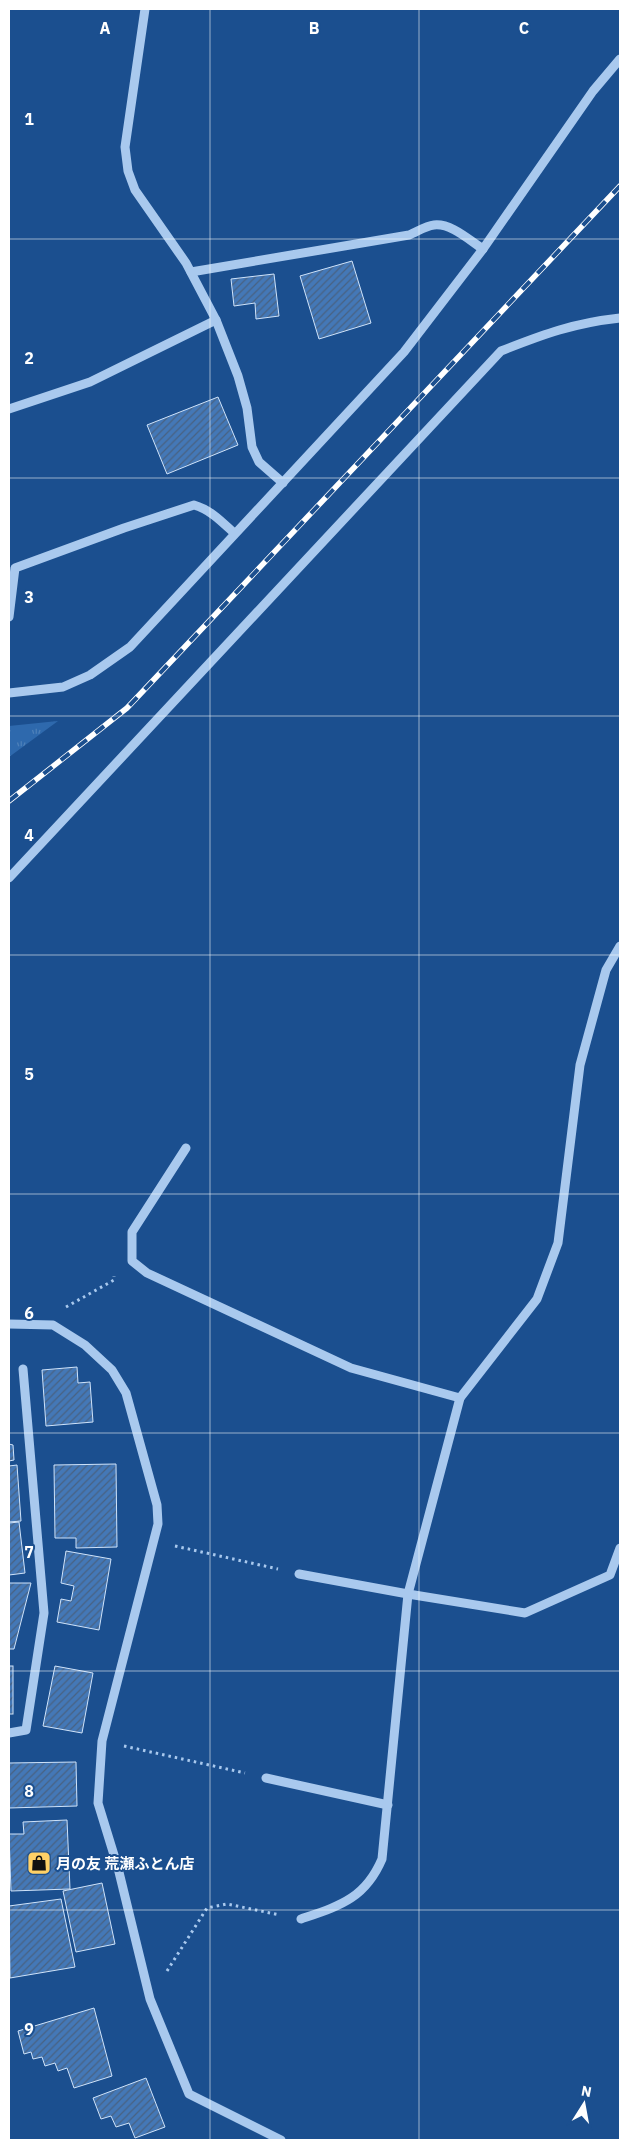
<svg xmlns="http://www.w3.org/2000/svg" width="629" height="2149" viewBox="0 0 629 2149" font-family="'IBM Plex Sans','Noto Sans JP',sans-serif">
  <defs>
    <pattern id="grass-tufts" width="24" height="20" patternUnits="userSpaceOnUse" patternTransform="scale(1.25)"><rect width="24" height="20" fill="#2e69ad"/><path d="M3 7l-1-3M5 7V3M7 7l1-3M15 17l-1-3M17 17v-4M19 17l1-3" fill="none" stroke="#4d80b9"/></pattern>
    <pattern id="building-hatch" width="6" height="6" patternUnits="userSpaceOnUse" patternTransform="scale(1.25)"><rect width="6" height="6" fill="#4478b7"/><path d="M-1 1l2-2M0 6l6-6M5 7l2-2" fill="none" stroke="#486282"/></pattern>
  </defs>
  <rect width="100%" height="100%" fill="#1b4f8f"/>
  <polygon fill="url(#grass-tufts)" points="58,721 9,757 9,726"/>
  <g fill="url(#building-hatch)" stroke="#cfe3fa">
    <polygon points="352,261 371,323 319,339 300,276"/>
    <polygon points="274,274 279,316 256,319 255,303 234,306 231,279"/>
    <polygon points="218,397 238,445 167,474 147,425"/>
    <polygon points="77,1367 78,1383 90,1382 93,1422 46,1426 42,1370"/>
    <polygon points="9,1444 13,1445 14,1460 9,1461"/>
    <polygon points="116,1464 117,1547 76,1548 76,1538 55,1538 54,1465"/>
    <polygon points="17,1465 21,1521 9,1522 9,1466"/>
    <polygon points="19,1522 25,1573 9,1575 9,1523"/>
    <polygon points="66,1551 111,1559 99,1630 57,1622 61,1599 71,1601 74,1586 61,1583"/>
    <polygon points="9,1583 31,1583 14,1649 9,1649"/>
    <rect x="9" y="1666" width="4" height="48"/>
    <polygon points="55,1666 93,1673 82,1733 43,1726"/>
    <polygon points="76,1762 77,1806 9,1808 9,1763"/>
    <polygon points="67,1820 70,1889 11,1891 9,1834 24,1834 23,1822"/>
    <polygon points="102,1883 115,1944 76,1952 63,1891"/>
    <polygon points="61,1899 75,1967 10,1978 9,1906"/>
    <polygon points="94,2008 112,2076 74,2088 67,2068 58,2071 55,2063 45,2066 42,2057 33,2059 31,2052 24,2054 18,2031"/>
    <polygon points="146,2078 165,2127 135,2138 129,2123 116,2127 111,2116 101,2119 93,2098"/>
  </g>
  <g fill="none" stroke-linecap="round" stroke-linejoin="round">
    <g stroke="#a9c9ee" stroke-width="3" stroke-dasharray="2.5 4" stroke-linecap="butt">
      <polyline points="66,1307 114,1280 114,1276"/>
      <polyline points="175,1546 278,1569"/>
      <polyline points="124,1746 245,1773"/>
      <polyline points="167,1971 207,1908 227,1904 280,1915"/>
    </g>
    <g stroke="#a9c9ee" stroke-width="9">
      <polyline points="145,9 125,147 128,171 135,190 186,263 216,320 238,376 247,408 252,447 259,462 283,483"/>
      <path d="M191 272 409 235C417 232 425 226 434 225 451 223 469 240 483 249"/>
      <polyline points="9,409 90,382 216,320"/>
      <path d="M9 617 15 568 124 528 194 505C211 510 222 522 234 533"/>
      <polyline points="9,693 63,687 90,675 130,647 404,352 483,249 593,91 620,59"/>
      <path d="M9 878 501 351C544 334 574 323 620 318"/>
      <polyline points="186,1148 132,1232 132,1261 147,1273 351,1368 460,1398"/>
      <polyline points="9,1324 53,1325 85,1345 112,1370 126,1393 157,1505 158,1524 102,1741 98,1803 118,1868 150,1999 189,2094 281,2140"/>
      <polyline points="299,1574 408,1594 525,1613 610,1575 620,1548"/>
      <polyline points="9,1733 26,1730 44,1613 23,1369"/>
      <polyline points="266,1778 388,1805"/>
      <path d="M301 1919C339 1906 365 1899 382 1859L408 1594 460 1398 537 1299 558 1243 580 1065 606 970 620 946"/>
    </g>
    <g stroke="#fff" stroke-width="5.5">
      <polyline id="rail" points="9,801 127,708 620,186"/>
    </g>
    <use href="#rail" stroke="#1b4f8f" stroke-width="4" stroke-dasharray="11" stroke-linecap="butt"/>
  </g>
  <path fill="none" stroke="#fff" stroke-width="1" stroke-opacity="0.55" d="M210 9V2140M419 9V2140M9 239H620M9 478H620M9 716H620M9 955H620M9 1194H620M9 1433H620M9 1671H620M9 1910H620"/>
  <defs>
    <g id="shop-square" transform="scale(1.25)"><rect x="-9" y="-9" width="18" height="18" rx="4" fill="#ffd166" stroke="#1b4f8f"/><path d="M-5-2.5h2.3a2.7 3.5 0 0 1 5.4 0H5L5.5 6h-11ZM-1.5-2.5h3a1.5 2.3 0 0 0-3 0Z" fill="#111"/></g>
  </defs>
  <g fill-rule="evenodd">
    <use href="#shop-square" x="39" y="1863"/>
  </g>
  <g text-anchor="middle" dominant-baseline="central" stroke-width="4" stroke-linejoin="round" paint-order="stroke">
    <g font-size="15" font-weight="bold" fill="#fff" stroke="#1b4f8f" text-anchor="start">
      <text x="56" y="1863">月の友 荒瀬ふとん店</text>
    </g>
  </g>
  <g font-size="16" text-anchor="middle" font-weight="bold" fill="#fff" stroke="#1b4f8f" stroke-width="4" stroke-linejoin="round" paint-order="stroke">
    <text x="105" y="34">A</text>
    <text x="314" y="34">B</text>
    <text x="524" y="34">C</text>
    <text x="29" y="125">1</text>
    <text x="29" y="364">2</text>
    <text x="29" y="603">3</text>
    <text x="29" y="841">4</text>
    <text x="29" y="1080">5</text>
    <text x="29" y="1319">6</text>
    <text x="29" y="1558">7</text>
    <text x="29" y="1797">8</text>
    <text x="29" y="2035">9</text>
  </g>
  <rect width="629" height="2149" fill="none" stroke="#ffffff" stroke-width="20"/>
  <g transform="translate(584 2104) rotate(11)" stroke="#1b4f8f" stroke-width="4" paint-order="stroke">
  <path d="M0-4L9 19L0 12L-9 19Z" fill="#ffffff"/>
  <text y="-8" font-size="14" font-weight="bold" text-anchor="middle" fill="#ffffff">N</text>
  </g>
</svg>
